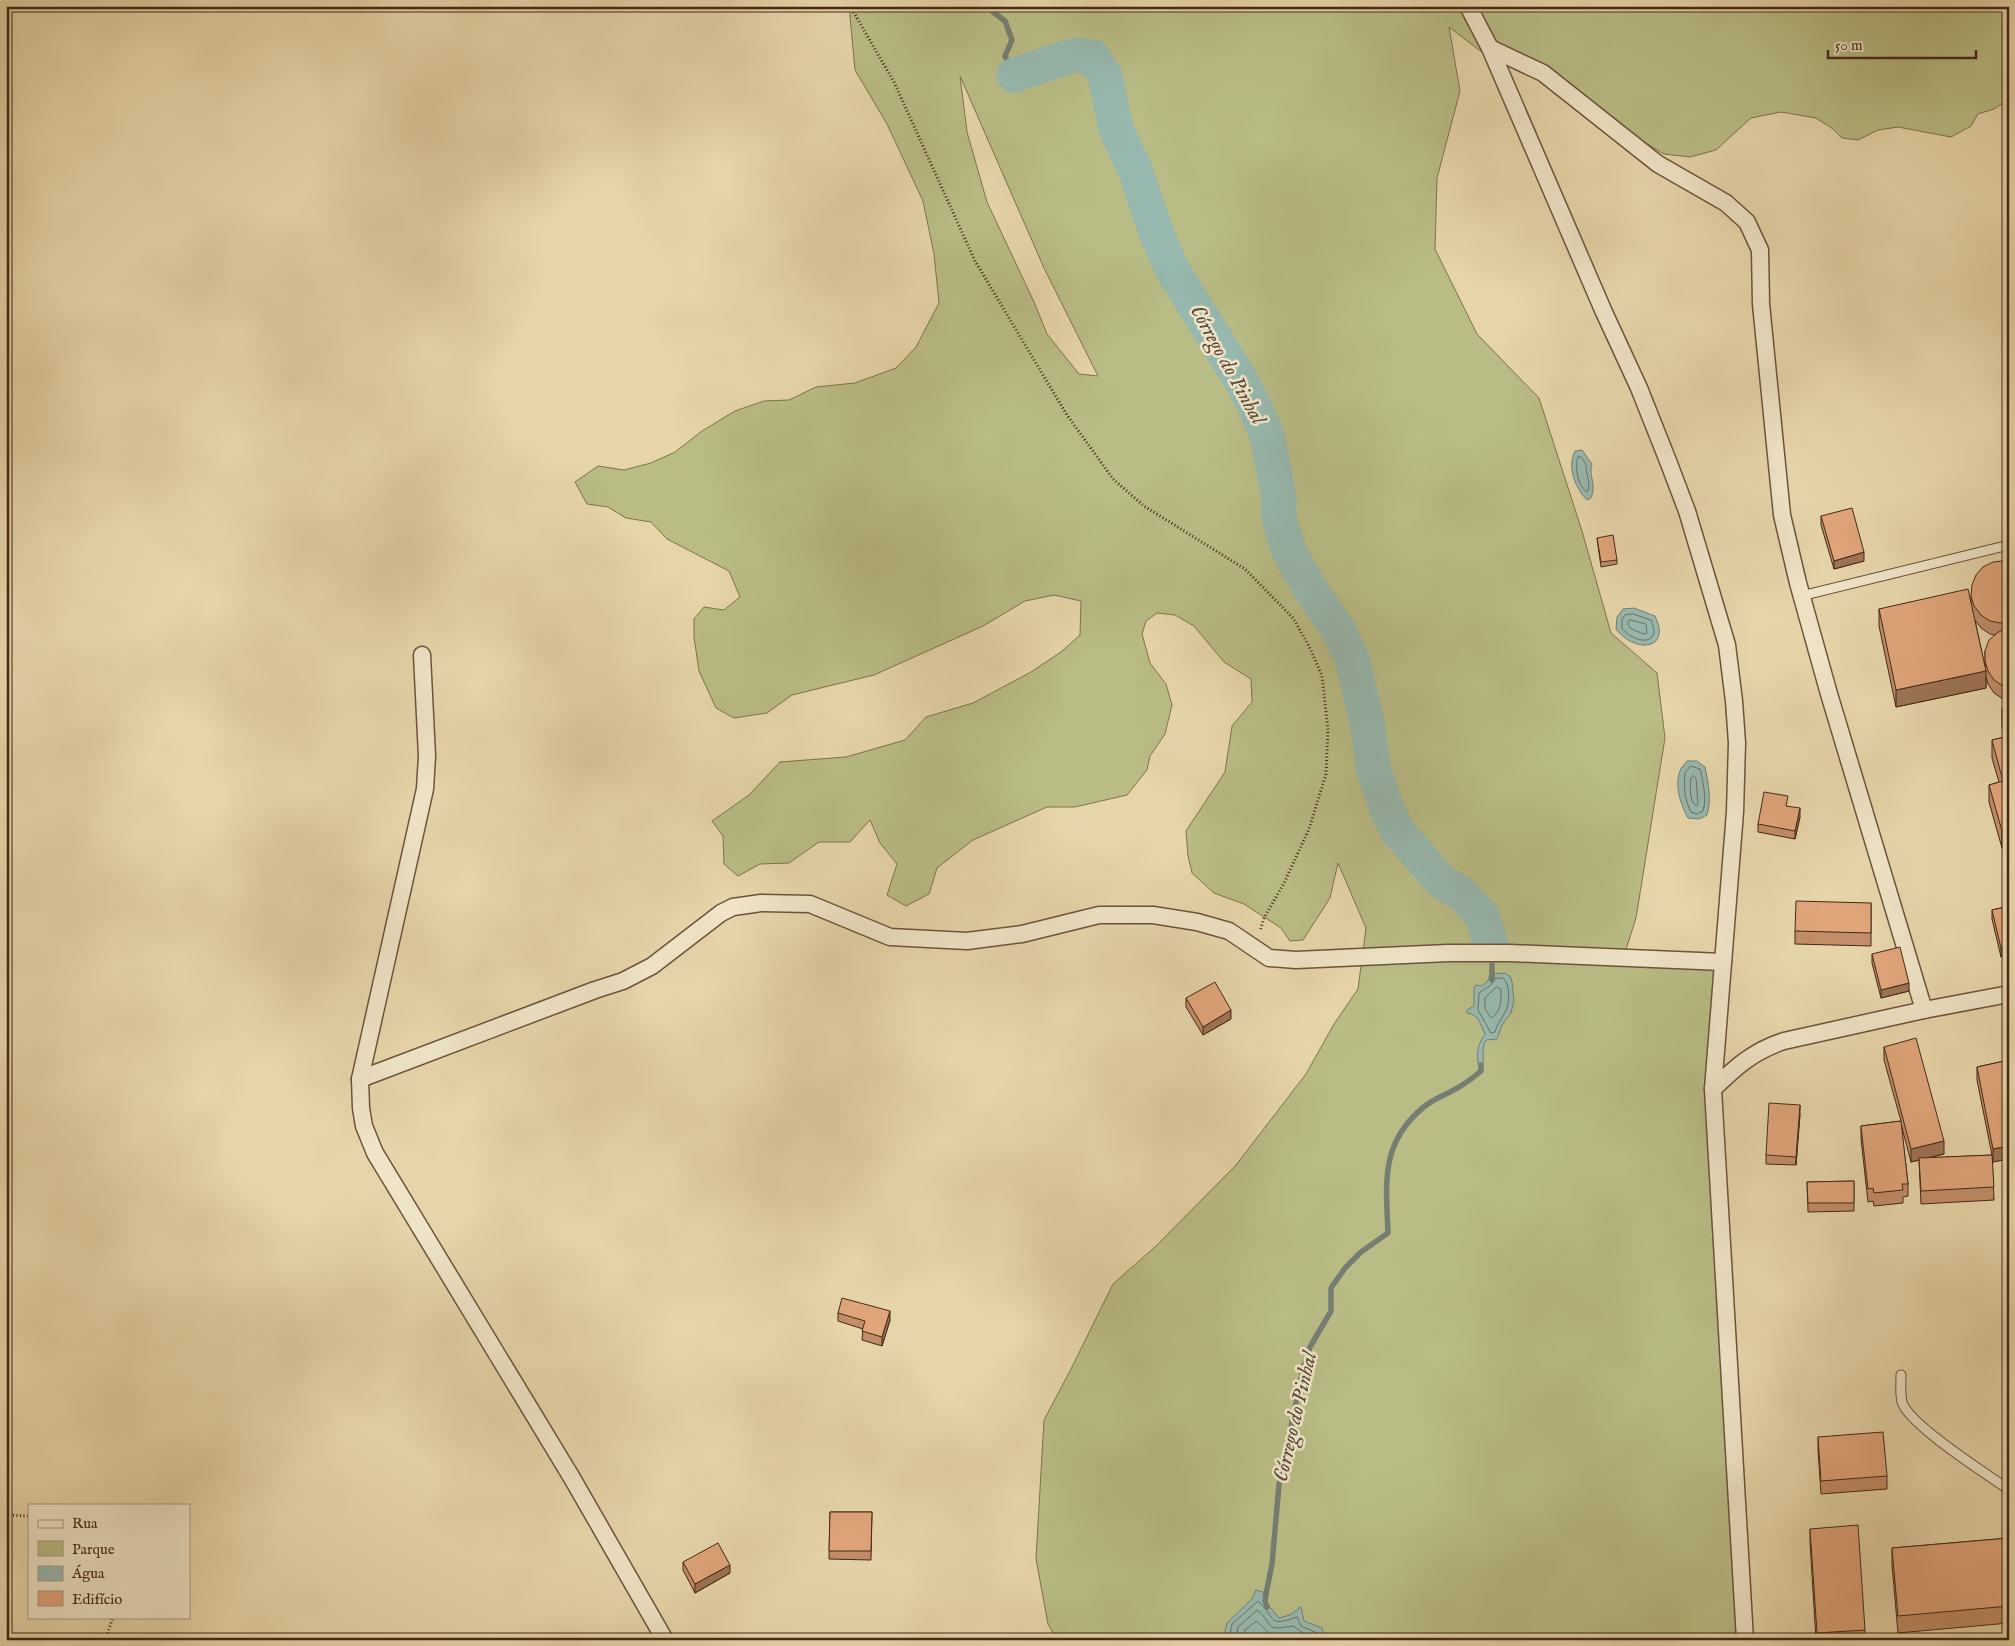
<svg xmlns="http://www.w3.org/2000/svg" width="2015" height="1646" viewBox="0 0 2015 1646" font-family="'IM FELL English',serif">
  <rect width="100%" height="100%" fill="#e6d5a9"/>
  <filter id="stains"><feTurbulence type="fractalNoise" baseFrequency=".004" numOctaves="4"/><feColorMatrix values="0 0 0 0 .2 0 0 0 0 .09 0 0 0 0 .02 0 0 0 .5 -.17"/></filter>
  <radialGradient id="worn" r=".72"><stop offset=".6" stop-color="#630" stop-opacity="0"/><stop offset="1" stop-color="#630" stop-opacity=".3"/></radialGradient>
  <path fill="#b9bc85" stroke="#7f724e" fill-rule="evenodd" d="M849 6H2009V99L1994 109 1978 114 1971 126 1951 137 1898 127 1878 130 1858 140 1842 138 1833 129 1816 118 1781 112 1751 118 1716 150 1690 157 1664 154 1550 85 1479 50 1449 27 1460 91 1437 178 1435 249 1477 334 1539 398 1582 531 1611 633 1657 673 1665 738 1636 918 1622 962 1728 965 1718 1078 1752 1640H1057L1048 1624 1036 1559 1044 1420 1071 1369 1113 1284 1156 1246 1236 1165 1306 1074 1334 1024 1358 989 1366 928 1338 863 1330 898 1303 940 1290 941 1281 928 1244 904 1214 893 1192 873 1188 856 1186 831 1225 772 1232 726 1252 702 1251 679 1224 662 1194 626 1175 615 1157 613 1146 621 1142 634 1150 663 1166 684 1172 705 1165 734 1150 756 1147 770 1127 795 1075 807H1047L973 840 937 868 929 894 906 906 887 895 897 864 880 843 870 820 850 842H819L789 863 760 864 738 876 724 864 723 836 712 821 749 795 780 762 846 757 905 740 926 717 973 703 1031 672 1061 652 1080 635 1081 601 1054 595 1025 601 983 626 874 675 792 695 767 713 734 718 716 708 699 671 694 637V619L704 607 724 610 740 597 729 571 667 539 651 522 626 518 608 507 587 504 575 482 598 466 624 470 651 463 675 452 702 431 735 411 764 401 789 400 816 387 855 383 896 368 916 347 939 303 934 254 923 201 887 124 855 70ZM960 76 1044 268 1098 376 1079 374 1047 334 1034 302 987 202 967 132Z"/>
  <g fill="#97b8ae" stroke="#767e72">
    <path d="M1582 450 1592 464C1588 476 1597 484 1591 498L1587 500C1575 488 1567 467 1575 451Z"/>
    <path d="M1634 608 1655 616C1672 650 1635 654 1616 629L1617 617 1623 609Z"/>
    <path d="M1687 761H1697L1705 767C1708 782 1712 799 1707 815L1699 819 1688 818C1681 805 1674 785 1680 771 1681 767 1685 764 1687 761Z"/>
    <path d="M1505 973 1510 976 1512 982 1514 1000 1511 1013 1502 1025 1497 1039 1486 1040C1480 1050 1486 1060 1481 1071 1475 1059 1477 1045 1485 1034 1479 1023 1481 1016 1467 1013V1010L1474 1006V988L1476 985 1482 986 1488 981 1490 974Z"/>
    <polygon points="1256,1590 1263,1592 1265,1601 1279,1618 1290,1615 1301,1607 1304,1621 1322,1628 1325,1640 1223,1640 1227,1623 1252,1599"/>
  </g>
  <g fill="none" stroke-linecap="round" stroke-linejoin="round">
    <g stroke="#6e7062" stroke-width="1">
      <path d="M1578 457H1581L1586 464C1585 474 1592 483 1587 492 1578 487 1574 466 1578 457Z"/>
      <path d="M1633 614 1651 620C1663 647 1634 644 1622 628V619L1625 615Z"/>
      <polygon points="1630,620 1646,624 1647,633 1643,634 1630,628 1628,624"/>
      <path d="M1691 766 1700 769C1703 781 1707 799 1703 811L1697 814 1691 812C1684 799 1684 787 1685 773Z"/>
      <path d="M1693 776 1696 778 1698 804 1696 806C1689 800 1690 787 1691 778Z"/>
      <path d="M1503 978C1510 983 1510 1002 1506 1010 1503 1018 1497 1023 1495 1032L1491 1033 1478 1010 1479 993 1491 985 1494 979Z"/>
      <path d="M1497 987 1501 989C1501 1001 1502 1011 1491 1018L1485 1009V998Z"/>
      <path d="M1229 1640 1232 1624 1258 1601C1278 1620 1267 1627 1297 1617L1301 1626 1317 1633 1320 1640"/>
      <path d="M1236 1640 1238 1627 1257 1610C1276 1626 1263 1631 1293 1626L1314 1640"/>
      <path d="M1244 1640 1245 1630 1256 1621C1270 1632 1269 1639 1290 1635L1298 1640"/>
    </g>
    <g stroke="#767e72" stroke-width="5.5">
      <polyline points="985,6 1005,21 1012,40 1005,56 1014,75"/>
      <polyline points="1492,980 1492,965"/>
      <path d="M1267 1607 1265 1601 1266 1594 1272 1564 1279 1485 1303 1369 1310 1347 1331 1311V1288L1345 1268 1361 1252 1388 1233C1386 1182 1380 1142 1425 1106 1435 1098 1448 1094 1459 1087 1466 1083 1474 1077 1481 1071V1065"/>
    </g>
    <polyline stroke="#97b8ae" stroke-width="35" points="1014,75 1074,55 1093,57 1105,76 1116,129 1134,167 1156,232 1172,269 1242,382 1256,409 1268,438 1279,498 1279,518 1288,549 1309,587 1339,631 1352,658 1368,727 1373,768 1388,811 1398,832 1442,882 1462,894 1482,916 1491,945"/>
    <g stroke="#6d533c" stroke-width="11">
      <g id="service">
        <polyline points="1801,596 2009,545"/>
        <path d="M1901 1375C1901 1384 1900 1394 1902 1402 1909 1425 1987 1474 2009 1490"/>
      </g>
    </g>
    <g stroke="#6d533c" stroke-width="19">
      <g id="minor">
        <polyline points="1468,6 1490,48 1603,310 1639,388 1668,461 1687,511 1727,645 1734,701 1737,743 1735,812 1713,1089 1745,1640"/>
        <polyline points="1490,48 1543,73 1658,164 1726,203 1747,222 1760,250 1761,304 1782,515 1798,583 1829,694 1924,1010"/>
        <polyline points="422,655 427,756 425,789 360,1079 361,1108 364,1126 375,1153 572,1478 665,1640"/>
        <polyline points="360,1079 595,990 623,981 652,966 721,913 733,907 761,903 810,904 890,937 967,941 1022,934 1099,915 1153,915 1197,922 1229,931 1269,958 1296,960 1448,953 1510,953 1723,962"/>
        <path d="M1713 1089C1736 1067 1753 1051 1784 1041L1924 1010 2009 994"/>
      </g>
    </g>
    <g stroke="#452817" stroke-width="3" stroke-dasharray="1 2.5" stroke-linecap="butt">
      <polyline points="850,6 894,82 975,261 1067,415 1113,479 1144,506 1245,569 1293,618 1309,646 1322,676 1328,730 1326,774 1309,829 1284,883 1264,918 1260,931"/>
      <polyline points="6,1515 29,1516"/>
      <polyline points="105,1640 113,1617"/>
    </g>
    <use href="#service" stroke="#efe4c7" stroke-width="9"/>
    <use href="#minor" stroke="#efe4c7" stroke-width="16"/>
  </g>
  <g fill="#c18e69" stroke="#452817" fill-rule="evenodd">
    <polygon points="1821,516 1864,561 1834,569 1821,525"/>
    <polygon points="1597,538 1617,560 1617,564 1601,567"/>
    <path d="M2009 562V700L2003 699 1994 693 1988 684 1986 677V688L1896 707 1879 626V609L1971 603V596ZM1975 620 1981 628 1990 634 1995 635 1985 651V667Z"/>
    <polygon points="2009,707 2009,846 2002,848 1989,802 1989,785 1999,782 1992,758 1992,740 2005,737 2002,726 2002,709"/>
    <polygon points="1787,806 1800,817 1795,839 1758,832 1758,824"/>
    <polygon points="1871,903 1871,946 1795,944 1795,931"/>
    <polygon points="2009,906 2001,957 1992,919 1992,910"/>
    <polygon points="1872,954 1909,991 1881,998 1872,963"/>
    <polygon points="1186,998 1231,1019 1203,1035 1186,1007"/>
    <polygon points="1884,1047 1944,1154 1929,1158 1992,1155 1977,1080 1977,1067 2009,1060 2009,1136 2006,1137 2008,1159 1993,1162 1992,1157 1994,1200 1921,1204 1919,1160 1911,1162 1901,1124 1908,1184 1908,1196 1903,1197 1903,1203 1874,1206 1873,1201 1868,1202 1861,1139 1861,1126 1901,1121 1884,1060"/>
    <polygon points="1800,1114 1796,1165 1766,1164 1766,1155"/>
    <polygon points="1854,1181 1854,1211 1808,1212 1807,1182"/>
    <polygon points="838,1313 890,1320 882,1346 862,1340 863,1329 838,1321"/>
    <polygon points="1818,1437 1887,1476 1887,1489 1821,1494 1818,1450"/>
    <polygon points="830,1512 872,1512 871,1560 829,1559"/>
    <polygon points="1810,1529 1865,1630 1865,1640 1816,1640 1810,1542"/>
    <polygon points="2009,1538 2009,1623 1898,1633 1892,1565 1892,1548"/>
    <polygon points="683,1562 730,1573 695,1593 683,1570"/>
  </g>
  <g fill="#9d7455" stroke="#452817">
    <polygon points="1864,552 1864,561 1834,569 1834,561"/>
    <polygon points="1986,671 1986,688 1896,707 1896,690"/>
    <polygon points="1800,808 1800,817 1795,839 1795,831"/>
    <polygon points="2009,829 2009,846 2002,848 2002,831"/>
    <polygon points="2009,946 2009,955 2001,957 2001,948"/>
    <polygon points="1909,983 1909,991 1881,998 1881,990"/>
    <polygon points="1231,1010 1231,1019 1203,1035 1203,1027"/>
    <polygon points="1800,1105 1800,1114 1796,1165 1796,1157"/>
    <polygon points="1944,1141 1944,1154 1911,1162 1911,1149"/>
    <polygon points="2008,1146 2008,1159 1993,1162 1993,1149"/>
    <polygon points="890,1311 890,1320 882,1346 882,1337"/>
    <polygon points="730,1565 730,1573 695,1593 695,1584"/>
  </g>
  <g fill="#e0a57a" stroke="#452817">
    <polygon points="1852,508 1864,552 1834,561 1821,516"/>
    <polygon points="1613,535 1617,560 1601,562 1597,538"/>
    <polygon points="2002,561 2009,562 2009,622 2000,623 1990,621 1981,615 1974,606 1971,596 1972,585 1976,575 1983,567 1993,562"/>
    <polygon points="1968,589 1986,671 1896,690 1879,609"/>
    <polygon points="2009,627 2009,687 2003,686 1994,680 1988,671 1985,661 1985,651 1989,640 1997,633 2006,628"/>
    <polygon points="2009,707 2009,735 2002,709"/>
    <polygon points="2009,736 2009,829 2002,831 1989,785 2003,781 1992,740"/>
    <polygon points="1764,792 1788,796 1786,806 1800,808 1795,831 1758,824"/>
    <polygon points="1796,901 1871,903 1871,933 1795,931"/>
    <polygon points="2009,906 2009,946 2001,948 1992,910"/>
    <polygon points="1900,947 1909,983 1881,990 1872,954"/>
    <polygon points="1215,982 1231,1010 1203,1027 1186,998"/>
    <polygon points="1916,1038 1944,1141 1911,1149 1884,1047"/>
    <polygon points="2009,1060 2009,1123 2004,1124 2008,1146 1993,1149 1977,1067"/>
    <polygon points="1769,1103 1800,1105 1796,1157 1766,1155"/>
    <polygon points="1901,1121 1908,1184 1902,1184 1903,1190 1874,1193 1873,1188 1868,1189 1861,1126"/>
    <polygon points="1992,1155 1994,1187 1921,1191 1919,1158"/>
    <polygon points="1854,1181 1854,1203 1808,1203 1807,1182"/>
    <polygon points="842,1298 890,1311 882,1337 862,1331 865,1321 838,1313"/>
    <polygon points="1883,1432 1887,1476 1821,1481 1818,1437"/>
    <polygon points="830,1512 872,1512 871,1551 829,1551"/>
    <polygon points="1858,1525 1865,1630 1817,1633 1810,1529"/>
    <polygon points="2009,1538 2009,1606 1898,1616 1892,1548"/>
    <polygon points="718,1543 730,1565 695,1584 683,1562"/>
  </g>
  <g text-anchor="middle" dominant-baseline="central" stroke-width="5" stroke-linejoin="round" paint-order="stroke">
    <g font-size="21" font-style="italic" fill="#5a4c3d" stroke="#efe4c7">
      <text transform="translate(1227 365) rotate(61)">Córrego do Pinhal</text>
      <text transform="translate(1296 1417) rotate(-77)">Córrego do Pinhal</text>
    </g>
  </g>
  <rect width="2015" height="1646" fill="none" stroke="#e6d5a9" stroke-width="25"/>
  <rect x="8" y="8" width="2000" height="1631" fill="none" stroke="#452817" stroke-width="2.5"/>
  <rect x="12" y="12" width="1990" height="1621" fill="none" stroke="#452817"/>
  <rect x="28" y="1504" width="162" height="115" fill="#efe4c7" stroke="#ab9981"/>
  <rect x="38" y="1520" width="25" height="8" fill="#efe4c7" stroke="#ab9981"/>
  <text x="72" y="1528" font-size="15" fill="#452817">Rua</text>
  <rect x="38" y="1541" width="25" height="15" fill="#b9bc85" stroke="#ab9981"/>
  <text x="72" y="1554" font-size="15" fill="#452817">Parque</text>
  <rect x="38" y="1566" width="25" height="15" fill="#97b8ae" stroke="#ab9981"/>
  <text x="72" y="1578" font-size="15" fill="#452817">Água</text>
  <rect x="38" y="1591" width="25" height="15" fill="#e0a57a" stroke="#ab9981"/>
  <text x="72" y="1604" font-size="15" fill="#452817">Edifício</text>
  <path d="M1828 50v8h148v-8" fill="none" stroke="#452817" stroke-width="2.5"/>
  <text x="1835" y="50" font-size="15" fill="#452817" stroke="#efe4c7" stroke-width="4" paint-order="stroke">50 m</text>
  <rect width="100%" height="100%" filter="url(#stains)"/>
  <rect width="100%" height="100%" fill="url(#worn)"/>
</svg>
